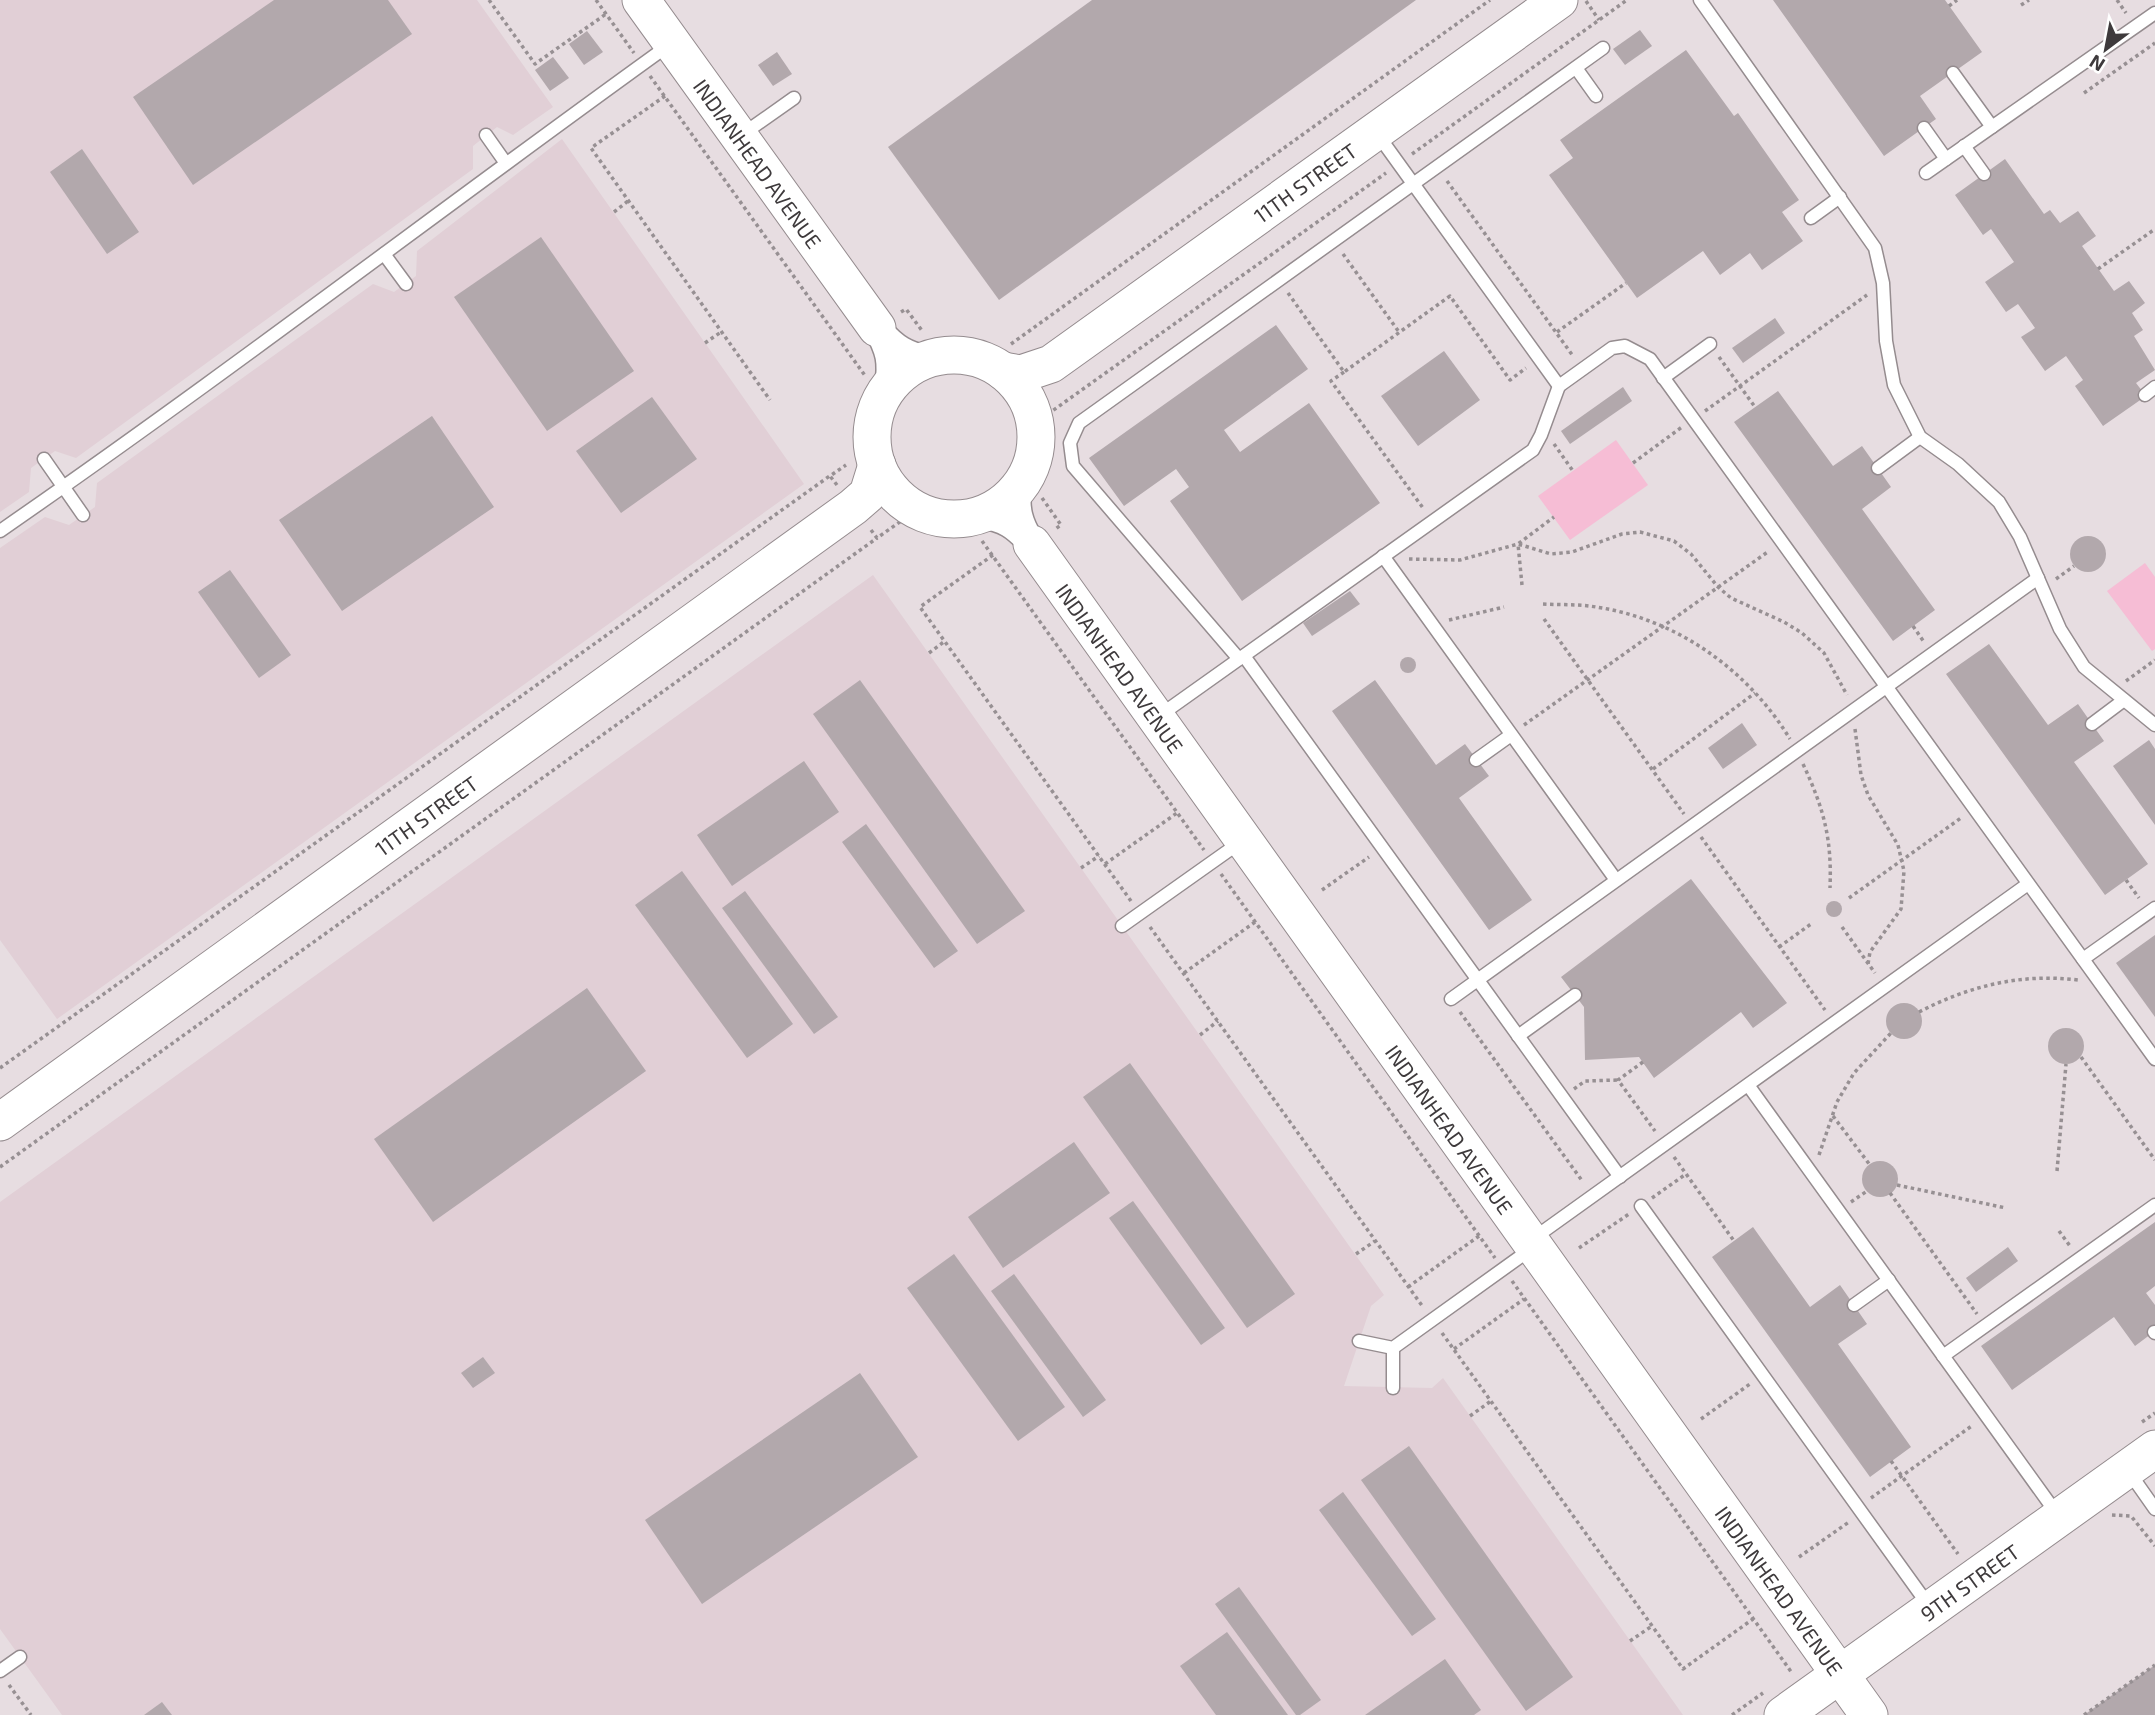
<svg xmlns="http://www.w3.org/2000/svg" width="2155" height="1715" viewBox="0 0 2155 1715" font-family="'Exo 2',sans-serif">
  <rect width="100%" height="100%" fill="#e7dde1"/>
  <g fill="#e1cfd6">
    <polygon points="0,0 477,0 553,107 513,135 497,127 473,146 473,169 76,458 55,451 31,468 29,492 0,512"/>
    <polygon points="562,139 804,484 57,1019 0,940 0,548 45,517 69,525 95,507 97,483 373,284 394,292 416,276 417,251"/>
    <polygon points="873,575 1384,1295 1371,1306 1344,1386 1432,1388 1443,1378 1683,1715 62,1715 0,1629 0,1202"/>
  </g>
  <g fill="#f6bdd5">
    <polygon points="1616,440 1648,485 1570,540 1538,496"/>
    <polygon points="2145,563 2155,577 2155,649 2152,651 2107,591"/>
  </g>
  <g fill="#b2a8ac">
    <polygon points="274,0 388,0 412,34 193,185 133,97"/>
    <polygon points="1092,0 1416,0 999,300 888,147"/>
    <polygon points="1773,0 1945,0 1982,52 1920,96 1936,119 1884,156"/>
    <polygon points="1640,30 1652,46 1625,65 1613,49"/>
    <polygon points="587,31 603,52 584,65 569,44"/>
    <polygon points="1686,50 1734,116 1738,113 1799,200 1782,212 1803,241 1762,270 1750,253 1720,275 1703,251 1637,298 1549,175 1573,158 1560,140"/>
    <polygon points="777,52 792,74 773,86 758,65"/>
    <polygon points="553,57 569,78 550,91 535,70"/>
    <polygon points="82,149 139,232 107,254 50,172"/>
    <polygon points="2005,159 2044,214 2050,210 2060,223 2078,211 2096,236 2082,246 2114,291 2129,281 2145,303 2132,313 2143,330 2134,336 2155,370 2136,383 2146,396 2103,426 2075,386 2083,380 2066,356 2045,371 2021,337 2035,328 2018,304 2006,312 1985,282 2014,262 1991,229 1983,235 1955,195"/>
    <polygon points="541,237 634,371 547,431 454,297"/>
    <polygon points="1775,318 1785,333 1743,363 1732,348"/>
    <polygon points="1276,325 1308,369 1224,430 1240,452 1309,403 1380,503 1242,601 1170,501 1189,487 1176,469 1124,506 1089,458"/>
    <polygon points="1444,351 1480,400 1418,446 1381,396"/>
    <polygon points="1623,387 1632,401 1570,444 1561,431"/>
    <polygon points="1778,391 1833,466 1862,446 1891,487 1862,509 1935,610 1893,641 1734,422"/>
    <polygon points="652,397 697,459 621,513 576,451"/>
    <polygon points="432,416 494,507 342,611 279,520"/>
    <circle cx="2088" cy="554" r="18"/>
    <polygon points="230,570 291,655 259,678 198,592"/>
    <polygon points="1350,591 1360,604 1312,636 1303,623"/>
    <polygon points="1989,644 2048,725 2078,704 2104,741 2074,762 2148,864 2105,895 1946,674"/>
    <circle cx="1408" cy="665" r="8"/>
    <polygon points="860,680 1025,911 977,944 813,714"/>
    <polygon points="1375,680 1436,765 1465,744 1489,776 1459,798 1532,900 1489,930 1332,711"/>
    <polygon points="1742,723 1757,745 1723,769 1708,748"/>
    <polygon points="2149,740 2155,749 2155,825 2113,766"/>
    <polygon points="804,761 839,812 732,886 697,835"/>
    <polygon points="866,824 958,951 934,968 842,842"/>
    <polygon points="682,871 793,1024 747,1058 635,905"/>
    <polygon points="1691,879 1787,1003 1753,1028 1741,1012 1654,1078 1639,1057 1585,1060 1584,1007 1561,977"/>
    <polygon points="745,891 838,1017 814,1034 722,908"/>
    <circle cx="1834" cy="909" r="8"/>
    <polygon points="2155,935 2155,1017 2116,963"/>
    <polygon points="587,988 646,1071 433,1222 374,1139"/>
    <circle cx="1904" cy="1021" r="18"/>
    <circle cx="2066" cy="1046" r="18"/>
    <polygon points="1130,1063 1295,1294 1247,1328 1083,1097"/>
    <polygon points="1074,1142 1110,1193 1003,1268 968,1217"/>
    <circle cx="1880" cy="1179" r="18"/>
    <polygon points="1133,1201 1225,1328 1201,1345 1109,1218"/>
    <polygon points="2155,1222 2155,1286 2146,1293 2155,1305 2155,1331 2135,1346 2114,1317 2012,1390 1981,1346"/>
    <polygon points="1753,1227 1810,1307 1840,1285 1867,1324 1838,1344 1911,1447 1870,1477 1712,1257"/>
    <polygon points="2008,1247 2018,1261 1976,1292 1966,1278"/>
    <polygon points="954,1254 1065,1407 1018,1441 907,1288"/>
    <polygon points="1014,1274 1106,1400 1083,1417 991,1291"/>
    <polygon points="483,1357 495,1373 473,1388 461,1373"/>
    <polygon points="860,1373 918,1457 702,1604 645,1520"/>
    <polygon points="1409,1446 1573,1677 1526,1711 1361,1480"/>
    <polygon points="1343,1492 1436,1619 1412,1636 1319,1510"/>
    <polygon points="1239,1587 1321,1700 1300,1715 1296,1715 1215,1604"/>
    <polygon points="1227,1632 1288,1715 1216,1715 1180,1666"/>
    <polygon points="1445,1659 1481,1710 1474,1715 1365,1715"/>
    <polygon points="2155,1665 2155,1715 2084,1715"/>
    <polygon points="162,1702 172,1715 144,1715"/>
  </g>
  <g fill="none" stroke-linecap="round" stroke-linejoin="round">
    <g stroke="#958c8f" stroke-width="15">
      <g id="lane">
        <polyline points="1700,0 1875,248 1883,283 1886,341 1894,385 1920,437 1958,464 1999,502 2020,537 2060,629 2084,667 2155,725"/>
        <polyline points="1576,68 1596,96"/>
        <polyline points="1953,73 1992,127"/>
        <polyline points="1924,128 1946,159"/>
        <polyline points="743,134 794,98"/>
        <polyline points="486,135 505,162"/>
        <polyline points="1378,135 1559,386 1612,348 1625,346 1650,359 2155,1059"/>
        <polyline points="1964,146 1984,174"/>
        <polyline points="1926,173 2155,13"/>
        <polyline points="1811,218 1840,197"/>
        <polyline points="384,254 406,284"/>
        <polyline points="1663,378 1710,344"/>
        <polyline points="2145,395 2155,387"/>
        <polyline points="44,459 83,515"/>
        <polyline points="1878,468 1920,437"/>
        <path d="M0 531C227 374 445 206 669 45"/>
        <polyline points="1383,556 1616,880"/>
        <polyline points="1244,656 1620,1177"/>
        <polyline points="1239,659 1073,466 1070,443 1079,423 1603,48"/>
        <polyline points="1159,716 1533,450 1541,435 1559,386"/>
        <polyline points="2092,724 2124,700"/>
        <polyline points="1476,760 1511,735"/>
        <polyline points="1122,926 1242,841"/>
        <polyline points="2083,959 2155,908"/>
        <polyline points="1451,999 2038,578"/>
        <polyline points="1518,1036 1575,995"/>
        <polyline points="1748,1085 2057,1514"/>
        <polyline points="1641,1206 1929,1606"/>
        <polyline points="1534,1238 2028,884"/>
        <polyline points="1854,1305 1889,1280"/>
        <polyline points="2154,1332 2155,1333"/>
        <polyline points="1359,1341 1393,1348 1531,1249"/>
        <polyline points="1393,1348 1393,1388"/>
        <polyline points="1943,1356 2155,1205"/>
        <polyline points="2129,1472 2155,1509"/>
        <polyline points="0,1671 20,1657"/>
      </g>
    </g>
    <g stroke="#958c8f" stroke-width="29">
      <g id="street">
        <path d="M877 328C889 351 892 361 888 387"/>
        <path d="M881 332C895 348 906 354 926 359"/>
        <path d="M1018 489C1016 509 1019 522 1030 540"/>
        <path d="M979 515C1006 519 1014 525 1032 544"/>
      </g>
    </g>
    <g stroke="#958c8f" stroke-width="39">
      <g id="secondary">
        <path id="s1" d="M641 0 877 328"/>
        <circle cx="954" cy="437" r="82"/>
        <path id="s2" d="M1003 371 1021 374 1051 364 1559 0"/>
        <path id="s3" d="M1032 544 1869 1715"/>
        <path id="s4" d="M0 1122 853 507 868 494 877 465"/>
        <path id="s5" d="M1783 1715 2155 1449"/>
      </g>
    </g>
    <g stroke="#979093" stroke-width="3.5" stroke-dasharray="3.5 3.5" stroke-linecap="butt">
      <polyline points="489,0 535,64 606,14"/>
      <polyline points="596,0 634,53"/>
      <polyline points="2117,0 2126,13"/>
      <polyline points="1586,1 1599,20"/>
      <polyline points="2021,5 2029,0"/>
      <polyline points="1949,6 1957,0"/>
      <polyline points="650,76 866,377"/>
      <polyline points="2084,93 2155,43"/>
      <polyline points="665,96 591,148 770,400"/>
      <polyline points="1412,154 1627,0"/>
      <polyline points="1447,181 1573,356"/>
      <polyline points="614,212 628,201"/>
      <polyline points="1343,254 1399,332"/>
      <polyline points="2098,269 2155,229"/>
      <polyline points="1288,293 1344,372 1450,296 1510,380 1526,368"/>
      <polyline points="901,312 906,309 923,332"/>
      <polyline points="1557,332 1626,283"/>
      <polyline points="940,341 965,340 987,348"/>
      <polyline points="705,343 721,332"/>
      <polyline points="1011,344 1490,0"/>
      <polyline points="1719,357 1755,407"/>
      <polyline points="1344,372 1331,381 1423,508"/>
      <polyline points="1705,411 1867,295"/>
      <polyline points="1554,444 1573,471"/>
      <polyline points="857,445 857,418 868,396"/>
      <polyline points="1633,463 1682,427"/>
      <polyline points="1039,482 1051,451 1048,414 1386,173"/>
      <polyline points="837,485 830,476 846,465"/>
      <polyline points="1042,498 1061,525 1054,530"/>
      <polyline points="871,530 877,538 904,519 937,534 962,532"/>
      <polyline points="982,541 1204,850"/>
      <polyline points="993,555 920,607 1131,901"/>
      <polyline points="1409,559 1460,560 1518,544 1551,554 1572,552 1622,534 1640,532 1674,541 1691,554 1718,587 1731,598 1784,622 1802,633 1824,653 1847,695"/>
      <polyline points="2056,579 2074,566"/>
      <polyline points="1522,585 1518,544 1554,517"/>
      <path d="M1543 604C1561 605 1579 604 1596 607 1677 619 1748 670 1790 739"/>
      <polyline points="1544,619 1684,814"/>
      <polyline points="1449,620 1504,607"/>
      <polyline points="1913,626 1924,642"/>
      <polyline points="929,653 945,641"/>
      <polyline points="2126,681 2155,660"/>
      <polyline points="1524,725 1769,551"/>
      <polyline points="1855,729 1861,775 1868,795 1898,845 1904,871 1901,909 1870,952 1868,964"/>
      <path d="M1803 764C1824 809 1832 839 1830 888"/>
      <polyline points="1653,769 1755,693"/>
      <polyline points="1701,837 1825,1010"/>
      <polyline points="1105,864 1177,813"/>
      <polyline points="1081,868 1099,856"/>
      <polyline points="1221,874 1495,1258"/>
      <polyline points="2126,880 2139,898"/>
      <polyline points="1322,890 1369,857"/>
      <polyline points="1849,898 1961,818"/>
      <polyline points="1150,927 1423,1307"/>
      <polyline points="1842,927 1875,973"/>
      <polyline points="1779,947 1811,924"/>
      <polyline points="1184,973 1255,922"/>
      <polyline points="1460,1012 1583,1182"/>
      <path d="M1919 1012C1969 986 2021 973 2078 980"/>
      <polyline points="1200,1035 1218,1021"/>
      <polyline points="2081,1057 2155,1160"/>
      <polyline points="1643,1062 1618,1080 1655,1131"/>
      <polyline points="0,1068 831,475"/>
      <polyline points="1574,1089 1585,1081 1618,1080"/>
      <polyline points="1833,1116 1870,1165"/>
      <polyline points="1819,1155 1837,1102 1854,1073 1891,1033"/>
      <polyline points="1674,1157 1734,1241"/>
      <polyline points="0,1167 877,538"/>
      <polyline points="2057,1171 2066,1064"/>
      <polyline points="1897,1185 2006,1208"/>
      <polyline points="1890,1193 1977,1314"/>
      <polyline points="1652,1198 1686,1174"/>
      <polyline points="1851,1202 1867,1191"/>
      <polyline points="2059,1231 2070,1246"/>
      <polyline points="1579,1248 1629,1214"/>
      <polyline points="1356,1254 1375,1241"/>
      <polyline points="1512,1281 1792,1673"/>
      <polyline points="1408,1287 1479,1236"/>
      <polyline points="1442,1333 1683,1669 1753,1619"/>
      <polyline points="1454,1349 1524,1299"/>
      <polyline points="1470,1416 1491,1401"/>
      <polyline points="1701,1419 1750,1384"/>
      <polyline points="2142,1422 2155,1413"/>
      <polyline points="1891,1461 1958,1554"/>
      <polyline points="1871,1498 1973,1425"/>
      <polyline points="2112,1515 2131,1516 2155,1546"/>
      <polyline points="1799,1557 1849,1522"/>
      <polyline points="1630,1641 1652,1626"/>
      <polyline points="9,1685 31,1715"/>
      <polyline points="1732,1715 1763,1693"/>
      <polyline points="2084,1715 2155,1665"/>
    </g>
    <use href="#lane" stroke="#fff" stroke-width="12"/>
    <use href="#street" stroke="#fff" stroke-width="26"/>
    <use href="#secondary" stroke="#fff" stroke-width="37"/>
  </g>
  <g text-anchor="middle" dominant-baseline="central" stroke-width="5" stroke-linejoin="round" paint-order="stroke">
    <g font-size="21" fill="#3e3a3c" stroke="#fff">
      <text stroke="none"><textPath href="#s1" startOffset="201">INDIANHEAD AVENUE</textPath></text>
      <text stroke="none"><textPath href="#s2" startOffset="362">11TH STREET</textPath></text>
      <text stroke="none"><textPath href="#s3" startOffset="152">INDIANHEAD AVENUE</textPath></text>
      <text stroke="none"><textPath href="#s4" startOffset="525">11TH STREET</textPath></text>
      <text stroke="none"><textPath href="#s3" startOffset="719">INDIANHEAD AVENUE</textPath></text>
      <text stroke="none"><textPath href="#s5" startOffset="229">9TH STREET</textPath></text>
      <text stroke="none"><textPath href="#s3" startOffset="1286">INDIANHEAD AVENUE</textPath></text>
    </g>
  </g>
  <g transform="translate(2106 49) rotate(212)" stroke="#ffffff" stroke-width="5" paint-order="stroke">
  <path d="M0-5L12 26L0 18L-12 26Z" fill="#3e3a3c"/>
  <text y="-10" font-size="19" font-weight="bold" text-anchor="middle" fill="#3e3a3c">N</text>
  </g>
</svg>
